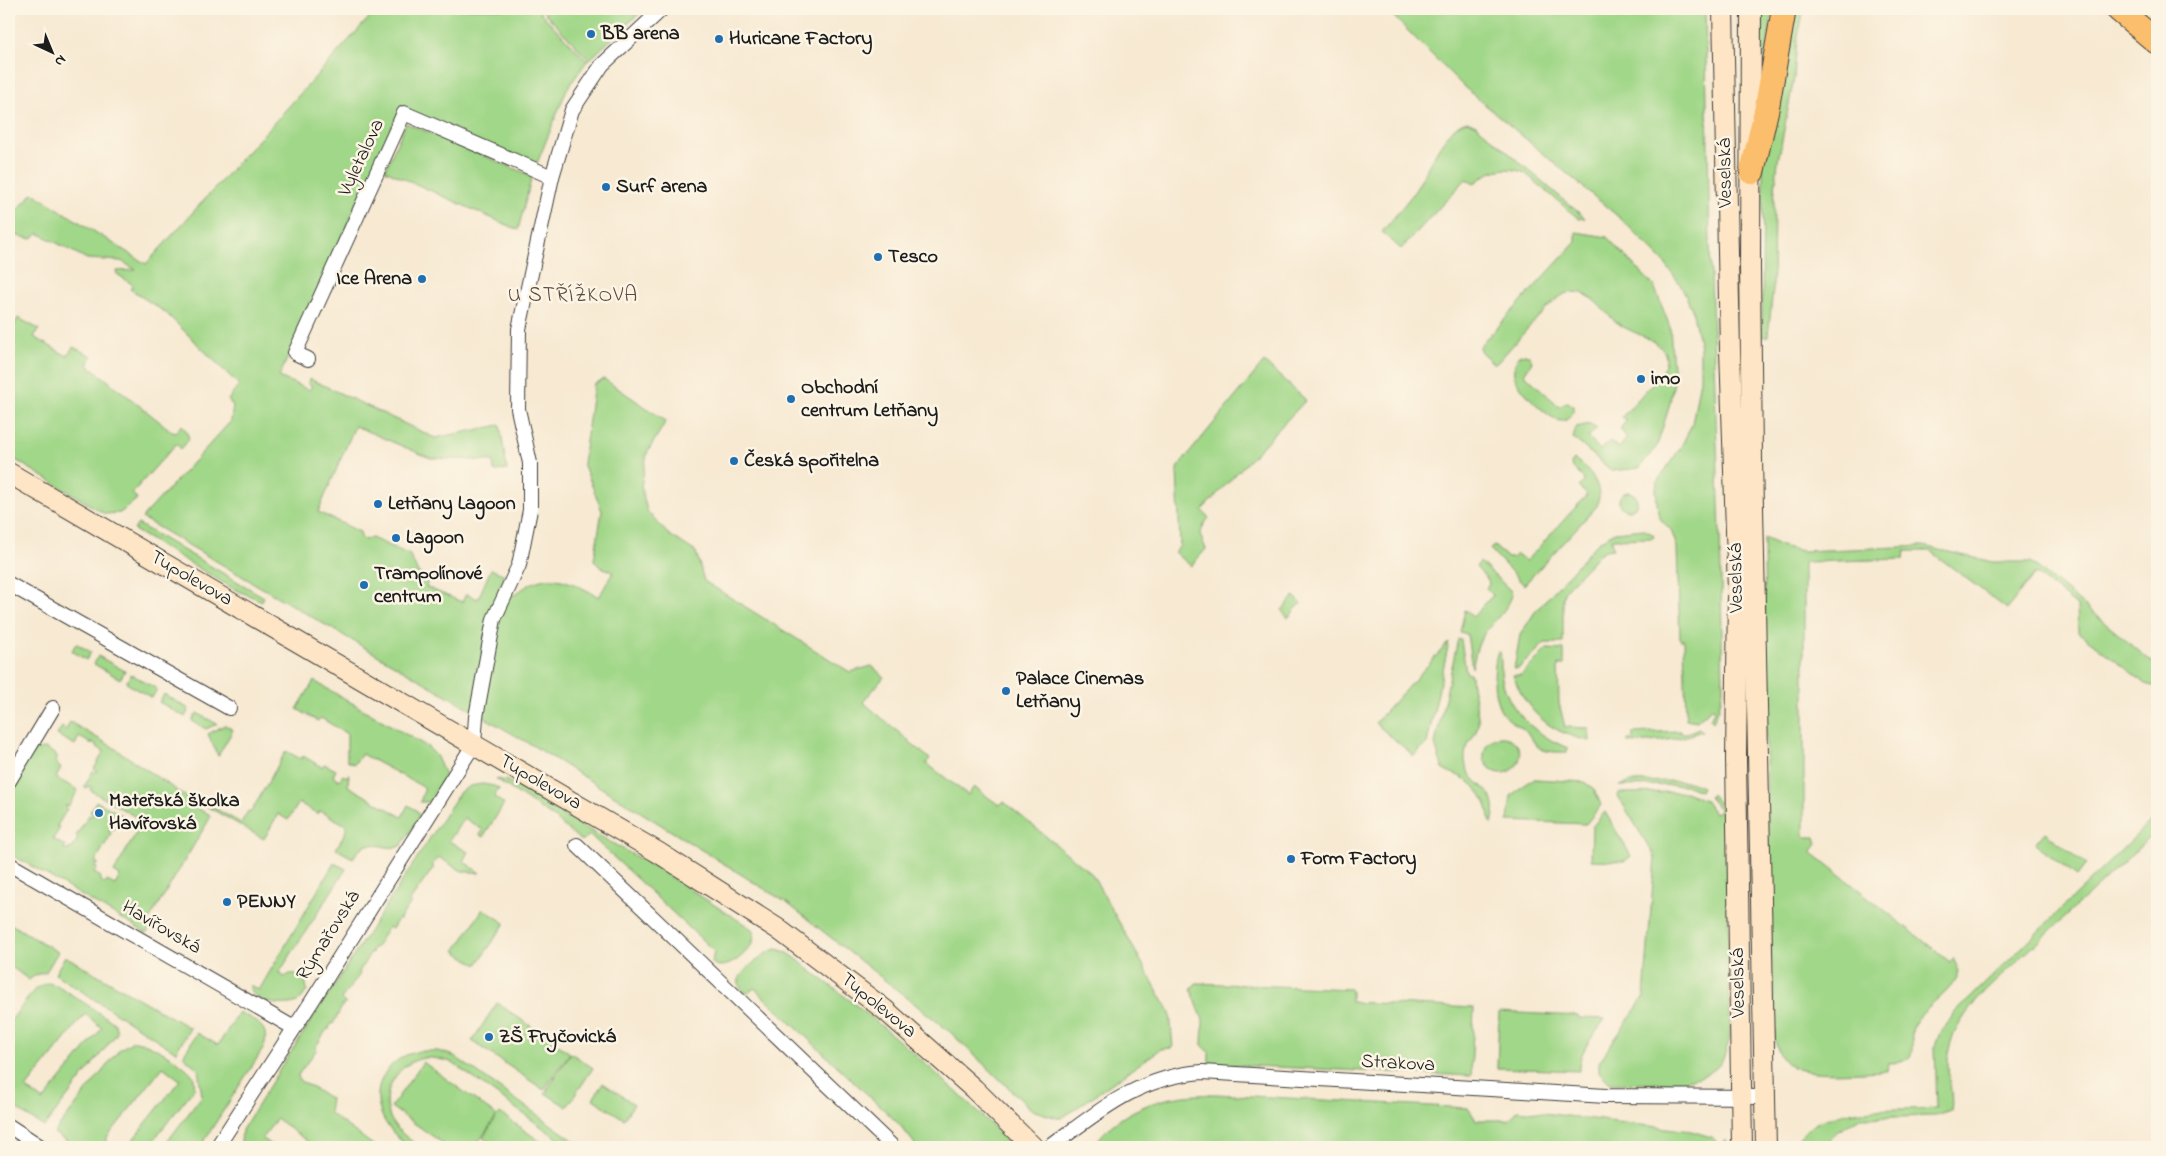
<svg xmlns="http://www.w3.org/2000/svg" width="2166" height="1156" viewBox="0 0 2166 1156" font-family="'Indie Flower',sans-serif">
  <rect width="100%" height="100%" fill="#fcf5e5"/>
  <filter id="ink" filterUnits="userSpaceOnUse"><feTurbulence type="fractalNoise" baseFrequency=".02" numOctaves="2"/><feDisplacementMap in="SourceGraphic" scale="10" xChannelSelector="R" yChannelSelector="G"/><feConvolveMatrix kernelMatrix="1 2 1 2 8 2 1 2 1" color-interpolation-filters="sRGB"/></filter>
  <filter id="wash" filterUnits="userSpaceOnUse"><feTurbulence type="fractalNoise" baseFrequency=".0096" numOctaves="4" result="noise"/><feDisplacementMap in="SourceGraphic" scale="20" xChannelSelector="R" yChannelSelector="G"/><feGaussianBlur stdDeviation="1.12" result="paint"/><feColorMatrix in="noise" values="0 0 0 0 0 0 0 0 0 0 0 0 0 0 0 0 0 1.4 0 .05"/><feComposite in="paint" operator="in"/></filter>
  <g filter="url(#wash)">
    <rect width="100%" height="100%" fill="#f7e9d2"/>
    <g fill="#a1d788" stroke="#5e7a52" fill-rule="evenodd">
      <path d="M377 9H537L587 61 567 89 536 166 400 109 279 377 309 390 312 386 308 384 310 379 435 438 500 425 507 470 494 471 493 461 430 458 355 426 318 512 360 532 361 537 364 540 372 538 410 555 418 573 429 577 426 587 462 602 466 594 478 599 491 569 505 575 499 589 515 595C545 568 567 579 599 597L613 572 599 566 594 560 602 511 583 463 594 384 604 379 666 421 647 453 641 486 647 511 668 534 696 552 704 581 850 672 872 666 884 677 863 702 930 759 926 763 968 795 974 787 999 805 1004 802 1092 874 1170 1013 1173 1048 1161 1049 1062 1118H1057L1032 1110 949 1031 787 903 542 751 142 518 231 421 233 406 228 400 239 385 166 313 130 289 133 285 117 274 116 271 136 270 121 261 87 259 38 233 32 239 9 234V219L33 193 146 264Z"/>
      <polygon points="541,9 644,9 589,60"/>
      <polygon points="1386,9 1705,9 1710,246 1720,533 1723,689 1719,708 1713,722 1710,719 1715,709 1711,708 1697,721 1686,719 1684,640 1680,640 1677,547 1671,530 1661,520 1658,513 1656,489 1657,482 1681,447 1692,424 1700,379 1700,347 1692,309 1680,284 1663,261 1621,219 1463,86"/>
      <polygon points="1760,9 1773,9 1759,95"/>
      <polygon points="1789,9 1804,9 1797,40 1794,78 1778,161 1774,199 1773,289 1768,336 1762,337 1763,160"/>
      <path d="M1467 121 1476 125 1585 218 1579 219 1525 173C1506 165 1489 170 1474 184L1466 179 1401 249 1382 232C1393 218 1406 204 1416 189 1427 171 1445 126 1467 121Z"/>
      <polygon points="406,123 532,176 518,230 385,170"/>
      <path d="M1576 232 1607 237 1654 286 1670 327 1674 381 1669 407 1657 446 1639 468 1612 471 1573 438 1576 427 1590 424 1597 428 1588 437 1600 450 1610 441 1619 448 1627 438 1620 429 1627 420 1622 417 1658 377 1663 375 1662 371C1666 364 1668 357 1663 350 1653 338 1633 333 1620 325 1607 316 1597 299 1582 293 1578 292 1571 292 1567 293 1554 296 1509 350 1497 363L1494 364 1480 351V346L1576 242Z"/>
      <polygon points="18,318 39,329 34,337 67,356 73,347 92,356 88,365 174,433 182,425 187,432 189,439 181,449 176,444 132,493 137,499 120,513 105,514 9,456 9,323 14,326"/>
      <path d="M1526 354 1530 357 1532 362 1524 374 1560 407 1564 403 1568 402 1573 406V412C1570 417 1567 421 1561 421 1549 420 1515 386 1514 374 1513 367 1516 362 1519 355Z"/>
      <polygon points="1264,362 1306,400 1202,510 1209,518 1204,524 1200,535 1206,549 1191,566 1174,552 1180,546 1177,468"/>
      <path d="M1574 459C1590 469 1604 487 1597 506L1524 585 1490 549 1494 546 1508 558H1513L1517 554 1526 561 1587 495 1579 487 1584 482 1583 478 1572 467 1571 463Z"/>
      <circle cx="1628" cy="501" r="9"/>
      <polygon points="138,524 264,597 262,601 234,589 134,530"/>
      <polygon points="1644,529 1654,535 1653,538 1612,539 1613,549 1605,550 1599,554 1565,590 1563,597 1563,643 1545,643 1519,668 1514,669 1520,635 1535,612 1598,542 1615,532"/>
      <path d="M1764 538 1784 547 1803 551 1923 546 1992 562H2031L2157 666V687L2146 684 2078 632 2077 606 2035 573 2007 609 1930 551H1905L1904 559 1804 562V837H1815L1817 844 1811 852 1950 962 1953 958 1959 971C1956 989 1927 1006 1916 1021 1903 1039 1928 1063 1888 1063L1887 1071C1864 1071 1805 1078 1788 1064 1780 1058 1778 1050 1775 1041L1767 838Z"/>
      <path d="M1480 562 1510 590 1512 595C1508 610 1493 621 1484 634 1477 644 1475 656 1472 668L1467 634 1460 632 1465 610 1473 617 1493 595 1486 588 1489 584 1488 580 1476 567Z"/>
      <polygon points="1294,596 1301,603 1288,618 1282,611 1283,609"/>
      <path d="M1458 639 1461 640 1466 672 1471 675C1471 689 1480 714 1478 725 1476 738 1463 745 1465 761 1470 791 1503 784 1492 824 1489 820 1489 815 1488 810 1480 786 1466 777 1443 770L1435 744Z"/>
      <polygon points="1449,642 1427,743 1414,756 1375,723"/>
      <polygon points="77,644 91,652 86,660 72,651 75,645"/>
      <path d="M1547 649 1564 650V665H1558L1559 703 1565 727 1589 728 1590 741C1550 733 1527 713 1513 675H1521Z"/>
      <path d="M1500 652C1502 661 1500 671 1502 679 1509 713 1538 736 1568 748L1567 752C1558 752 1544 753 1537 746 1533 741 1530 735 1525 731 1519 725 1511 722 1506 717 1491 701 1493 672 1497 653Z"/>
      <polygon points="98,656 125,671 120,679 94,664"/>
      <polygon points="131,674 157,689 152,698 126,683"/>
      <polygon points="314,681 428,747 436,755 445,775 431,799 428,802 420,802 425,788 362,754 354,764 347,761 347,734 321,718 318,721 297,709"/>
      <polygon points="164,694 189,709 185,717 159,702"/>
      <polygon points="197,713 217,724 206,729 192,721"/>
      <path d="M70 722 113 747 188 798C192 807 200 810 209 814L210 818 148 922 151 929 146 933 9 853V790L29 755 34 750 46 749 56 755V764L61 768 56 778 78 790 69 806 66 805 65 807 67 809 57 826 60 828 53 839 65 846 64 849 68 851 69 848 72 849 78 838 76 836 89 815 91 816 94 814 90 812 96 801 122 815 113 830 110 829 109 831 111 834 95 862 99 864H96L95 866 97 869 94 873 101 877 100 880 105 884 107 881 115 885 120 876 114 872 140 826 148 831 151 829V826L90 790 91 787 88 786 86 789 84 787 93 771 95 773 97 771 94 769 104 751 95 746 96 744 93 742 92 744 79 737 75 745 57 735 62 727 66 730Z"/>
      <polygon points="225,725 233,730 218,756 208,734"/>
      <path d="M1699 728 1702 731C1678 741 1653 742 1628 743V740H1633V733L1681 731V733H1687Z"/>
      <circle cx="1502" cy="755" r="18"/>
      <path d="M286 751 301 759 303 756 322 767 324 764 336 770 333 776 339 780 343 775 347 777 349 773 348 786 402 817 408 805 416 810 419 815 418 819 401 846C382 853 369 832 353 858L336 849 346 831V825L320 811 318 814 299 803 288 820 278 814 264 839 201 803 202 801 241 823 248 811 251 812Z"/>
      <path d="M496 779 508 781 561 814 658 869 752 929 754 934 753 943C745 955 726 973 712 963L714 951 590 835 583 840H580L553 817Z"/>
      <polygon points="1535,779 1584,782 1594,789 1601,805 1586,824 1508,821 1511,796 1528,781"/>
      <polygon points="1674,781 1689,782 1702,787 1700,791 1685,785 1620,786 1630,782"/>
      <polygon points="482,784 494,786 499,789 494,797 504,804 483,837 480,835 483,830 464,818 449,841 468,852 463,861 480,873 462,871 438,857 432,866 434,867 409,902 411,903 400,918 400,920 398,919 392,929 388,927 376,948 374,947 371,952 373,953 370,953 359,972 360,974 341,999 346,1004 344,1003 333,1024 332,1023 329,1028 330,1029 327,1029 315,1048 317,1049 298,1075 299,1080 331,1099 329,1113 376,1147 315,1147 277,1119 262,1138 275,1147 243,1147 241,1144 242,1130 283,1064 460,792 470,786"/>
      <path d="M1685 792 1705 800 1714 813 1720 810 1709 797 1711 794 1724 809 1727 827 1730 1038C1727 1046 1725 1057 1720 1064 1703 1087 1636 1084 1610 1083L1599 1072V1062L1644 997 1655 857 1618 796 1619 793Z"/>
      <polygon points="1605,812 1631,856 1625,861 1591,860 1592,827"/>
      <path d="M2157 815V831L1979 997C1965 1015 1948 1036 1948 1060 1947 1077 1954 1094 1951 1111L1935 1116 1860 1118 1835 1133 1826 1147H1794C1812 1102 1896 1111 1937 1108L1935 1046 1941 1030 1956 1012Z"/>
      <polygon points="2045,832 2086,864 2077,876 2035,844"/>
      <path d="M334 863 346 869 279 973 285 977C292 971 298 974 305 979L307 990C305 993 303 997 300 1000 289 1010 247 1002 250 985L259 990Z"/>
      <polygon points="483,909 505,923 477,965 455,951"/>
      <polygon points="9,923 58,952 46,972 35,975 29,980 9,965"/>
      <path d="M776 949C789 950 802 964 811 971 880 1021 942 1077 1003 1136L1008 1147H913L915 1144 899 1124 754 988 749 993 743 992C740 988 737 983 740 977 744 969 767 951 776 949Z"/>
      <polygon points="65,956 190,1028 176,1052 55,974"/>
      <path d="M47 983 57 985 110 1020 115 1024 117 1033 44 1127 9 1104V1023L35 989ZM85 1014 102 1028 43 1101 26 1088Z"/>
      <polygon points="1196,983 1351,989 1351,1002 1474,1008 1471,1076 1209,1064 1209,1052 1202,1045 1203,1020 1191,989"/>
      <polygon points="497,1003 570,1053 544,1090 472,1041"/>
      <path d="M239 1012C256 1021 272 1027 263 1049L200 1147H163L202 1096 198 1069 183 1056 197 1033 218 1045Z"/>
      <path d="M1499 1012 1578 1016 1579 1018 1605 1019C1594 1035 1578 1052 1579 1071L1497 1068Z"/>
      <path d="M133 1041C146 1040 179 1061 189 1071 195 1076 195 1083 194 1089L148 1147H127L180 1080 163 1067 105 1140 114 1147H76L54 1133 119 1050Z"/>
      <path d="M419 1051H438L454 1056 583 1147H567L560 1140 451 1062C442 1060 434 1057 424 1058 399 1062 381 1090 389 1114 393 1129 408 1138 420 1147 407 1147 400 1141 392 1131 371 1108 373 1075 401 1058 406 1054 414 1053 419 1051Z"/>
      <polygon points="571,1053 593,1068 567,1107 545,1093"/>
      <polygon points="423,1062 497,1116 500,1113 541,1142 538,1147 496,1147 483,1138 496,1117 475,1147 448,1147 391,1107"/>
      <polygon points="603,1083 634,1104 624,1119 593,1099"/>
      <path d="M1215 1094 1468 1108 1476 1120H1509L1518 1110 1691 1131 1711 1137 1719 1145 1726 1140 1729 1147H1094C1107 1121 1144 1103 1172 1098 1186 1095 1201 1095 1215 1094Z"/>
    </g>
  </g>
  <g filter="url(#ink)">
    <g fill="none" stroke-linecap="round" stroke-linejoin="round">
      <g stroke="#3d3b37" stroke-width="16">
        <g id="minor">
          <polyline points="308,359 295,353 404,113 552,177"/>
          <polyline points="9,584 229,708"/>
          <polyline points="9,781 53,708"/>
          <polyline points="577,845 893,1147"/>
          <polyline points="9,864 294,1028"/>
          <polyline points="9,1126 41,1147"/>
          <polyline points="217,1147 312,1001 474,744 476,717 494,619 519,565 530,510 530,463 518,409 519,329 552,177 572,110 602,65 662,9"/>
          <path d="M1050 1147C1099 1111 1138 1077 1202 1072L1606 1096 1765 1097"/>
        </g>
      </g>
      <g stroke="#3d3b37" stroke-width="22">
        <g id="secondary">
          <polyline points="1723,9 1730,350 1738,591 1736,759 1742,1147"/>
          <polyline points="1751,9 1750,267 1752,458 1766,1147"/>
          <polyline points="9,473 659,853 778,929 885,1010 974,1089 1033,1147"/>
        </g>
      </g>
      <g stroke="#3d3b37" stroke-width="26">
        <g id="trunk">
          <polyline points="2118,9 2157,42"/>
          <polyline points="1752,172 1767,107 1784,9"/>
        </g>
      </g>
      <use href="#minor" stroke="#fff" stroke-width="14"/>
      <use href="#secondary" stroke="#fde5c5" stroke-width="20"/>
      <use href="#trunk" stroke="#fabe6d" stroke-width="24"/>
    </g>
  </g>
  <g fill="#1f6fb2" stroke="#fcf5e5" stroke-width="2">
    <circle cx="591" cy="34" r="5"/>
    <circle cx="719" cy="39" r="5"/>
    <circle cx="606" cy="187" r="5"/>
    <circle cx="878" cy="257" r="5"/>
    <circle cx="422" cy="279" r="5"/>
    <circle cx="1641" cy="379" r="5"/>
    <circle cx="791" cy="399" r="5"/>
    <circle cx="734" cy="461" r="5"/>
    <circle cx="378" cy="504" r="5"/>
    <circle cx="396" cy="538" r="5"/>
    <circle cx="364" cy="585" r="5"/>
    <circle cx="1006" cy="691" r="5"/>
    <circle cx="99" cy="813" r="5"/>
    <circle cx="1291" cy="859" r="5"/>
    <circle cx="227" cy="902" r="5"/>
    <circle cx="489" cy="1037" r="5"/>
  </g>
  <g text-anchor="middle" dominant-baseline="central" stroke-width="5" stroke-linejoin="round" paint-order="stroke">
    <g font-size="20" font-weight="bold" fill="#1c1c1c" stroke="#fcf5e5" text-anchor="start">
      <text x="601" y="34">BB arena</text>
      <text x="729" y="39">Huricane Factory</text>
      <text x="616" y="187">Surf arena</text>
      <text x="888" y="257">Tesco</text>
      <text x="412" y="279" text-anchor="end">Ice Arena</text>
      <text x="1651" y="379">imo</text>
      <text x="801" y="388">Obchodní<tspan x="801" dy="23">centrum Letňany</tspan></text>
      <text x="744" y="461">Česká spořitelna</text>
      <text x="388" y="504">Letňany Lagoon</text>
      <text x="406" y="538">Lagoon</text>
      <text x="374" y="574">Trampolínové<tspan x="374" dy="23">centrum</tspan></text>
      <text x="1016" y="679">Palace Cinemas<tspan x="1016" dy="23">Letňany</tspan></text>
      <text x="109" y="801">Mateřská školka<tspan x="109" dy="23">Havířovská</tspan></text>
      <text x="1301" y="859">Form Factory</text>
      <text x="237" y="902">PENNY</text>
      <text x="499" y="1037">ZŠ Fryčovická</text>
    </g>
    <g font-size="20" fill="#1c1c1c" stroke="#fcf5e5">
      <text transform="translate(362 158) rotate(-65)">Vyletalova</text>
      <text transform="translate(1726 173) rotate(-91)">Veselská</text>
      <text transform="translate(1737 578) rotate(-91)">Veselská</text>
      <text transform="translate(191 579) rotate(30)">Tupolevova</text>
      <text transform="translate(540 783) rotate(30)">Tupolevova</text>
      <text transform="translate(161 928) rotate(30)">Havířovská</text>
      <text transform="translate(329 936) rotate(-58)">Rýmařovská</text>
      <text transform="translate(1739 983) rotate(-91)">Veselská</text>
      <text transform="translate(878 1006) rotate(39)">Tupolevova</text>
      <text transform="translate(1398 1064) rotate(3)">Strakova</text>
    </g>
    <g font-size="21" letter-spacing="1" fill="#5d483c" stroke="#fcf5e5">
      <text x="573" y="296">U STŘÍŽKOVA</text>
    </g>
  </g>
  <rect width="2166" height="1156" fill="none" stroke="#fcf5e5" stroke-width="30"/>
  <g transform="translate(52 52) rotate(136)" stroke="#fcf5e5" stroke-width="4" paint-order="stroke">
  <path d="M0-4L9 19L0 12L-9 19Z" fill="#1c1c1c"/>
  <text y="-8" font-size="14" font-weight="bold" text-anchor="middle" fill="#1c1c1c">N</text>
  </g>
</svg>
